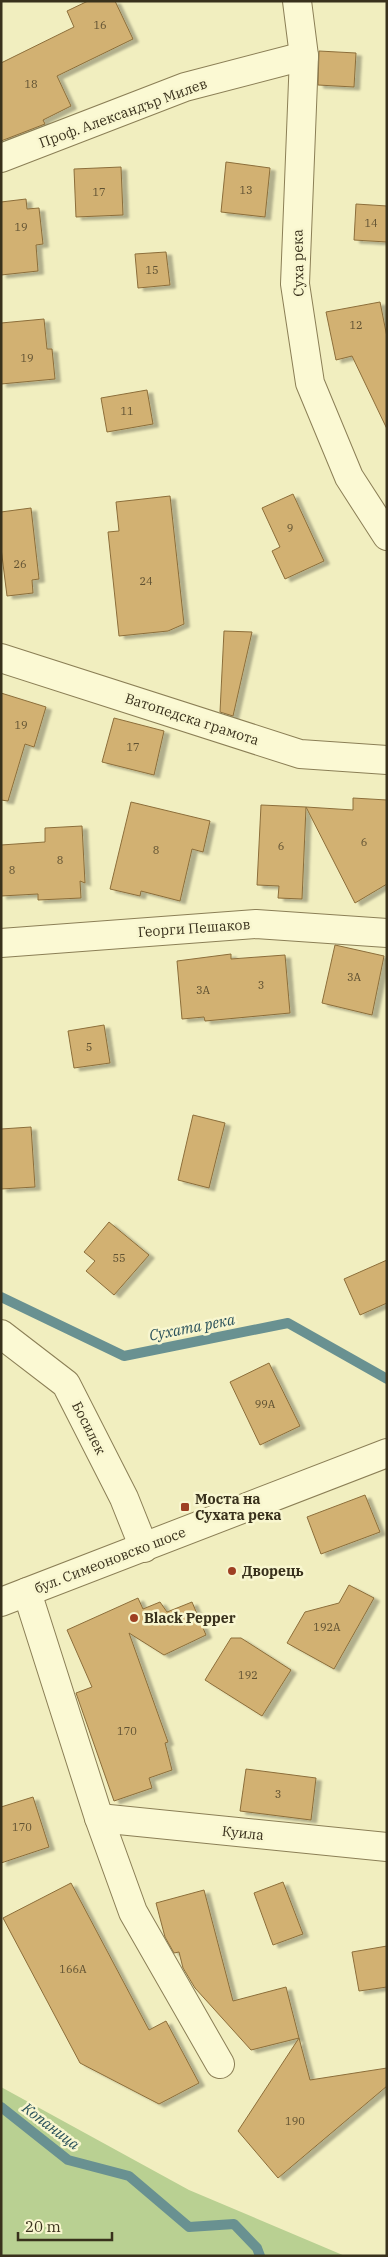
<svg xmlns="http://www.w3.org/2000/svg" width="388" height="2257" viewBox="0 0 388 2257" font-family="'IBM Plex Serif',serif">
  <defs>
    <filter id="shadow"><feDropShadow dx="5.5" dy="3" stdDeviation="1" flood-color="#0004"/></filter>
  </defs>
  <rect width="100%" height="100%" fill="#f1eebf"/>
  <polygon fill="#b9d092" points="1,2087 189,2190 345,2256 1,2256"/>
  <g fill="none" stroke-linecap="round" stroke-linejoin="round">
    <g stroke="#699191" stroke-width="10">
      <polyline points="1,1297 124,1356 288,1323 387,1379"/>
      <polyline points="1,2107 68,2160 129,2176 189,2227 234,2224 257,2248 260,2256"/>
    </g>
  </g>
  <g fill="#d2b172" stroke="#8c6e3a" filter="url(#shadow)">
    <polygon points="88,1 115,1 133,39 57,76 71,106 43,120 45,124 1,141 1,63 74,27 67,11"/>
    <polygon points="319,51 356,53 354,87 318,85"/>
    <polygon points="226,162 270,168 265,217 221,212"/>
    <polygon points="121,167 123,215 76,217 74,169"/>
    <polygon points="26,199 27,209 39,208 43,244 36,245 38,271 1,275 1,202"/>
    <polygon points="356,204 387,206 387,242 354,240"/>
    <polygon points="166,252 170,285 138,288 135,254"/>
    <polygon points="380,302 387,337 387,429 352,356 336,360 326,312"/>
    <polygon points="44,319 47,349 52,349 55,379 1,384 1,323"/>
    <polygon points="147,390 153,424 107,432 101,398"/>
    <polygon points="293,494 324,561 285,579 272,551 280,547 262,508"/>
    <polygon points="170,496 184,624 168,631 119,636 108,532 119,531 116,502"/>
    <polygon points="31,508 39,579 32,580 33,593 7,596 1,548 1,512"/>
    <polygon points="224,631 252,632 233,716 220,712"/>
    <polygon points="1,693 46,707 34,747 25,744 8,801 1,800"/>
    <polygon points="114,718 164,731 154,775 102,762"/>
    <polygon points="353,798 387,800 387,884 355,903 306,807 353,810"/>
    <polygon points="131,802 210,821 203,852 192,849 180,901 141,891 140,896 110,889"/>
    <polygon points="261,805 306,807 302,899 278,898 279,886 257,885"/>
    <polygon points="82,826 85,883 80,881 81,898 38,900 38,894 1,896 1,845 45,842 45,828"/>
    <polygon points="335,945 384,956 372,1015 322,1003"/>
    <polygon points="231,954 231,959 285,955 290,1013 205,1021 204,1017 182,1019 177,961"/>
    <polygon points="104,1025 110,1063 74,1068 68,1031"/>
    <polygon points="193,1115 225,1123 209,1188 178,1180"/>
    <polygon points="31,1127 35,1187 1,1189 1,1129"/>
    <polygon points="109,1222 149,1255 114,1295 86,1271 95,1261 84,1252"/>
    <polygon points="387,1260 387,1303 360,1315 344,1279"/>
    <polygon points="269,1363 300,1426 260,1445 230,1382"/>
    <polygon points="365,1495 380,1532 321,1554 307,1517"/>
    <polygon points="349,1585 374,1598 334,1669 287,1643 305,1612 339,1603"/>
    <polygon points="138,1598 143,1609 160,1602 167,1612 192,1602 206,1635 164,1655 129,1633 168,1742 165,1743 172,1770 149,1778 152,1788 114,1801 76,1693 92,1687 67,1630"/>
    <polygon points="231,1638 241,1638 291,1670 262,1716 205,1680"/>
    <polygon points="246,1769 316,1778 311,1820 240,1811"/>
    <polygon points="33,1797 49,1847 1,1863 1,1807"/>
    <polygon points="283,1882 303,1934 273,1945 254,1893"/>
    <polygon points="71,1883 149,2030 166,2021 199,2083 159,2104 80,2063 3,1918"/>
    <polygon points="204,1890 233,2001 286,1987 299,2038 251,2050 195,1988 183,1968 179,1952 174,1953 165,1937 156,1903"/>
    <polygon points="387,1946 387,1987 359,1991 352,1952"/>
    <polygon points="299,2038 310,2080 387,2068 387,2086 278,2178 238,2131"/>
  </g>
  <g fill="none" stroke-linecap="round" stroke-linejoin="round">
    <g stroke="#8b7f56" stroke-width="30">
      <g id="minor">
        <polyline points="297,1 304,56 295,284 310,383 349,477 387,536"/>
        <polyline points="1,158 185,87 304,56"/>
        <polyline points="1,658 300,754 387,760"/>
        <polyline points="1,943 256,924 387,933"/>
        <polyline points="1,1334 66,1384 124,1498 144,1548"/>
        <polyline points="27,1592 99,1818 133,1912 220,2064"/>
        <polyline points="1,1602 387,1453"/>
        <polyline points="99,1818 387,1847"/>
      </g>
    </g>
    <use href="#minor" stroke="#fbf9d3" stroke-width="28"/>
  </g>
  <g fill="#9e3f22" stroke="#f8f6cf" stroke-width="2">
    <rect x="180" y="1502" width="10" height="10" rx="2.5"/>
    <circle cx="232" cy="1571" r="5"/>
    <circle cx="134" cy="1618" r="5"/>
  </g>
  <g text-anchor="middle" dominant-baseline="central" stroke-width="5" stroke-linejoin="round" paint-order="stroke">
    <g font-size="11" fill="#5f5132">
      <text x="100" y="25">16</text>
      <text x="31" y="84">18</text>
      <text x="246" y="190">13</text>
      <text x="99" y="192">17</text>
      <text x="371" y="223">14</text>
      <text x="21" y="227">19</text>
      <text x="152" y="270">15</text>
      <text x="356" y="325">12</text>
      <text x="27" y="358">19</text>
      <text x="127" y="411">11</text>
      <text x="290" y="528">9</text>
      <text x="20" y="564">26</text>
      <text x="146" y="581">24</text>
      <text x="21" y="725">19</text>
      <text x="133" y="747">17</text>
      <text x="364" y="842">6</text>
      <text x="281" y="846">6</text>
      <text x="156" y="850">8</text>
      <text x="60" y="860">8</text>
      <text x="12" y="870">8</text>
      <text x="354" y="977">3А</text>
      <text x="261" y="985">3</text>
      <text x="203" y="990">3A</text>
      <text x="89" y="1047">5</text>
      <text x="119" y="1258">55</text>
      <text x="265" y="1404">99А</text>
      <text x="327" y="1627">192А</text>
      <text x="248" y="1675">192</text>
      <text x="127" y="1731">170</text>
      <text x="278" y="1794">3</text>
      <text x="22" y="1827">170</text>
      <text x="73" y="1969">166А</text>
      <text x="295" y="2121">190</text>
    </g>
    <g font-size="14" fill="#39311c" stroke="#f8f6cf">
      <text transform="translate(123 113) rotate(-20)">Проф. Александър Милев</text>
      <text transform="translate(298 263) rotate(-91)">Суха река</text>
      <text transform="translate(192 719) rotate(18)">Ватопедска грамота</text>
      <text transform="translate(194 928) rotate(-4)">Георги Пешаков</text>
      <text transform="translate(89 1428) rotate(63)">Босилек</text>
      <text transform="translate(110 1560) rotate(-21)">бул. Симеоновско шосе</text>
      <text transform="translate(243 1833) rotate(6)">Куила</text>
    </g>
    <g font-size="14" font-weight="bold" fill="#39311c" stroke="#f8f6cf" text-anchor="start">
      <text x="195" y="1499">Моста на<tspan x="195" dy="16">Сухата река</tspan></text>
      <text x="242" y="1571">Дворець</text>
      <text x="144" y="1618">Black Pepper</text>
    </g>
    <g font-size="15" font-style="italic" fill="#2a515a" stroke="#f8f6cf">
      <text transform="translate(192 1327) rotate(-11)">Сухата река</text>
      <text transform="translate(51 2126) rotate(37)">Копаница</text>
    </g>
  </g>
  <rect width="388" height="2257" fill="none" stroke="#39311c" stroke-width="5"/>
  <path d="M18 2232v8h94v-8" fill="none" stroke="#39311c" stroke-width="2.5"/>
  <text x="25" y="2232" font-size="15" fill="#39311c" stroke="#f8f6cf" stroke-width="4" paint-order="stroke">20 m</text>
</svg>
